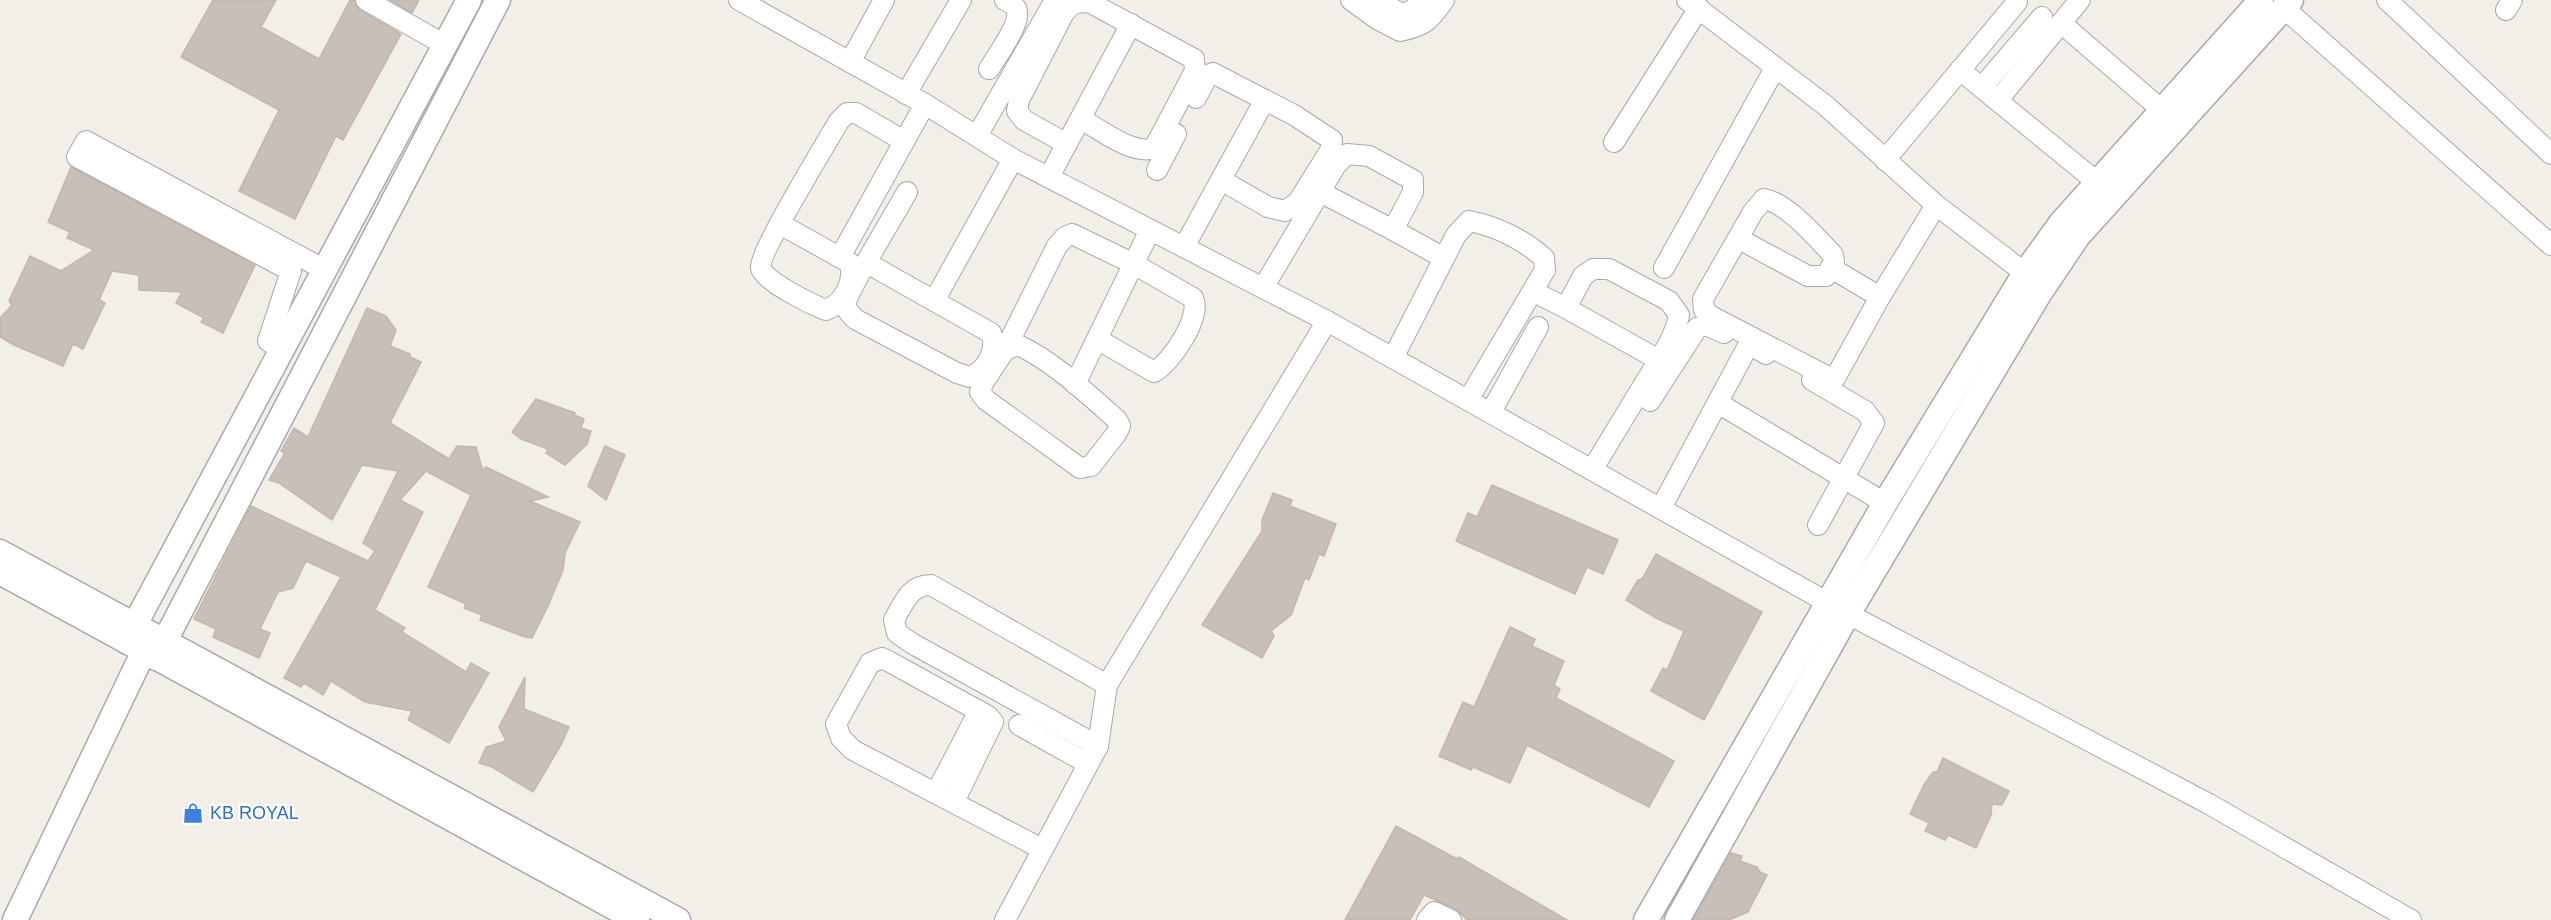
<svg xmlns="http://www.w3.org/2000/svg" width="2551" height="920" viewBox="0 0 2551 920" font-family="Helvetica,sans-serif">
  <rect width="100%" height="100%" fill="#f2efe9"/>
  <g fill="#c7bfb8" stroke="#c4b6ab" stroke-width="1.5">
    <polygon points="213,0 276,0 261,27 319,59 350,0 354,0 360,10 401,34 343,140 336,136 295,219 239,191 279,110 181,57"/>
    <polygon points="390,0 419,0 412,13"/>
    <polygon points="71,167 255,265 223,333 201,322 204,318 176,303 182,292 139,290 139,275 112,271 99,300 105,303 83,349 73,344 63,366 14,345 0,337 0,318 12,305 9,301 30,256 61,271 94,250 67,238 70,232 48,222"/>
    <polygon points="367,308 386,316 396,330 390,346 410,354 410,357 421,362 390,423 449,459 457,446 476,447 483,471 486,467 548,497 530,501 580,522 565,553 563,570 548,606 532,638 525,637 480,620 482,615 464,608 466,604 428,587 471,495 426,471 400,500 423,512 375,610 405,628 402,632 466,672 471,663 489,673 449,743 408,720 412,711 365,702 331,681 323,695 304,683 301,687 284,678 341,577 306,561 293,588 278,592 260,629 270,633 259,658 213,637 216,629 194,619 251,506 368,561 375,551 363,543 398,471 362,465 332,520 279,483 269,480 285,453 281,451 294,428 308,437"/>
    <polygon points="536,399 575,413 574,415 584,419 581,428 591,431 587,444 565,465 546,453 548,449 521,439 512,432"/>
    <polygon points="605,446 625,455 606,500 588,486"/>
    <polygon points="1492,485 1618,540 1603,574 1587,567 1575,594 1456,541 1468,513 1477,517"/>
    <polygon points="1273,493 1292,500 1290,506 1336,524 1324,556 1319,554 1309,580 1305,578 1291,615 1271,631 1274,636 1262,658 1202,625 1262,531 1262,520"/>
    <polygon points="1656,554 1762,612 1704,720 1651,691 1663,668 1667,670 1684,631 1656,618 1626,600 1638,580 1642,579"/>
    <polygon points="1510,627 1535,639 1532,646 1564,661 1554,685 1560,689 1556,698 1674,761 1649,807 1527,745 1510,783 1473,767 1471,770 1439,756 1463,702 1474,707"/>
    <polygon points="525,677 524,709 569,727 562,743 533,792 492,767 479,763 486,747 506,741 499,727"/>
    <polygon points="1943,758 2009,791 2002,805 1992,804 1991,815 1976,848 1948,835 1945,840 1925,831 1929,823 1910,814 1924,785 1933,772 1937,772"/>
    <polygon points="1396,826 1457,859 1459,857 1567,920 1467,920 1456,909 1424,895 1410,920 1345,920"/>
    <polygon points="1731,853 1742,856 1740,861 1757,867 1760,872 1767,875 1748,912 1729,920 1693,920"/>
  </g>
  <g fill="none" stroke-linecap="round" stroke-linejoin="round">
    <g stroke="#a9a9a9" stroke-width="22">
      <g id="minor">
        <polyline points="366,0 445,45"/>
        <polyline points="739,0 925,104 1013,159 1327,321 1848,614 2209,804 2411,920"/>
        <path d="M1351 0 1377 19 1400 31C1424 26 1430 21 1444 0"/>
        <polyline points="1376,0 1400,13 1410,12 1423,0"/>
        <polyline points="1687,0 1825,105 1936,205 2025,273 2032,283"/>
        <polyline points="2387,0 2551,154"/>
        <polyline points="2284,8 2551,245"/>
        <polyline points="2506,10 2512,0"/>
        <polyline points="2061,23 2163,111"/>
        <polyline points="850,62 884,0"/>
        <path d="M989 69C996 57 1019 26 1017 13 1017 6 1011 3 1005 0"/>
        <polyline points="1960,70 2098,183"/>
        <polyline points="1982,87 2042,17"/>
        <polyline points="906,94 961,0"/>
        <polyline points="1196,98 1208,75 1213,73 1265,100"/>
        <polyline points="1998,100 2080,0"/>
        <polyline points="977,136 1055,0"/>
        <polyline points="1614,142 1699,8"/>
        <path d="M1067 144 1024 120 1017 111 1019 100 1064 13C1072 3 1078 1 1091 3L1194 59 1195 71 1154 148C1134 156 1099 129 1081 119"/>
        <polyline points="1885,160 2017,2"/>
        <polyline points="1157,170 1176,134"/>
        <polyline points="1049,177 1131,24"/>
        <polyline points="1320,192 1393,230"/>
        <path d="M780 224 850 263C855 281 844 303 826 310 813 305 763 281 761 268 758 254 827 142 839 121L847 113H856L904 141"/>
        <path d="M1739 239 1808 276H1826L1834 262 1833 255C1816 237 1787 203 1764 199L1753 212 1703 299 1704 310 1711 316 1834 380 1880 297"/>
        <polyline points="1184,247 1257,114 1265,100 1294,115 1332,140 1331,149 1298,202 1285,211 1268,207 1221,180"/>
        <polyline points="840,257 925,104"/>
        <path d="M867 263 991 333C998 349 987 370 970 377L957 373 855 319C851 314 846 311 846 304 846 293 898 209 907 192"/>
        <polyline points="1664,268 1775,68"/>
        <polyline points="1831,268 1880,297 1936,205"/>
        <polyline points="1263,288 1336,165 1347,154 1369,156 1413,180 1413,192 1393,230 1444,258"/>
        <polyline points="1542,296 1566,308"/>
        <polyline points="934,301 1013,159"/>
        <path d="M1018 345C1053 361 1089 395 1117 420L1120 426 1116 434 1091 466 1080 468 986 400 980 392 983 383 1005 350Z"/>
        <polyline points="282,349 268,341 291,271 77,157 86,141 325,270"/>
        <path d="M1005 350 1057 246 1065 237 1072 234 1134 264 1193 298C1202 317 1171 363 1154 372L1097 339"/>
        <path d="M1393 358 1456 235 1469 221C1496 226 1524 240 1544 258L1545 270 1468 400"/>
        <polyline points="1812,380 1865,411 1874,423 1818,525"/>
        <polyline points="1075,384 1150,230"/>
        <polyline points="1650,401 1697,328 1706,325 1724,333"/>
        <polyline points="1718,403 1885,503"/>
        <polyline points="1491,412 1538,327"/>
        <path d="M1592 470C1610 440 1628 411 1646 381 1658 361 1675 339 1679 315L1669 301 1609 269H1593L1583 276 1566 308 1659 360"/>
        <polyline points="1661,508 1749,344 1766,354"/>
        <polyline points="1019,725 1087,763"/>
        <path d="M1098 746 913 644 897 633 894 620C904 603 909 585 931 585L1107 685"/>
        <polyline points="936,793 979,711"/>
        <polyline points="954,802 993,722 988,716 890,662 882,658 870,663 836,724 841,738 853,750 1042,849"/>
        <polyline points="1005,920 1098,746 1107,685 1327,321"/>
        <polyline points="1427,920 1434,912 1451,920"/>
      </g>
    </g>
    <g stroke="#a9a9a9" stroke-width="27">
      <g id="tertiary">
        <polyline points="0,552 678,920"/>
        <polyline points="0,572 637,920"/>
        <polyline points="126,641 469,0"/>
        <polyline points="156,658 498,0"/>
        <polyline points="15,920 144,651"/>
        <polyline points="1646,920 1885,503 2025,273 2061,223 2261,0"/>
        <polyline points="1677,920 1848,614 2039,294 2078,236 2291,0"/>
      </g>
    </g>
    <use href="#minor" stroke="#fff" stroke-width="20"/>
    <use href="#tertiary" stroke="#fff" stroke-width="24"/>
  </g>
  <defs>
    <g id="shop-bare" transform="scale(1.62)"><path d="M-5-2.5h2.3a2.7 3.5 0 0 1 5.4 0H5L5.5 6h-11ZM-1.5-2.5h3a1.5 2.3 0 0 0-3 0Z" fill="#3f7fe0" stroke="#fff" stroke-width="2.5" paint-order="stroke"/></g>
  </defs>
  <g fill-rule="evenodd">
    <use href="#shop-bare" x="193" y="813"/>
  </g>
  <g text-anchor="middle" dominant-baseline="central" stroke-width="4.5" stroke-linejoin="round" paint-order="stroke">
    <g font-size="18" fill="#366cbe" stroke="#fff" text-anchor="start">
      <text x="210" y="813">KB ROYAL</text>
    </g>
  </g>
</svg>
